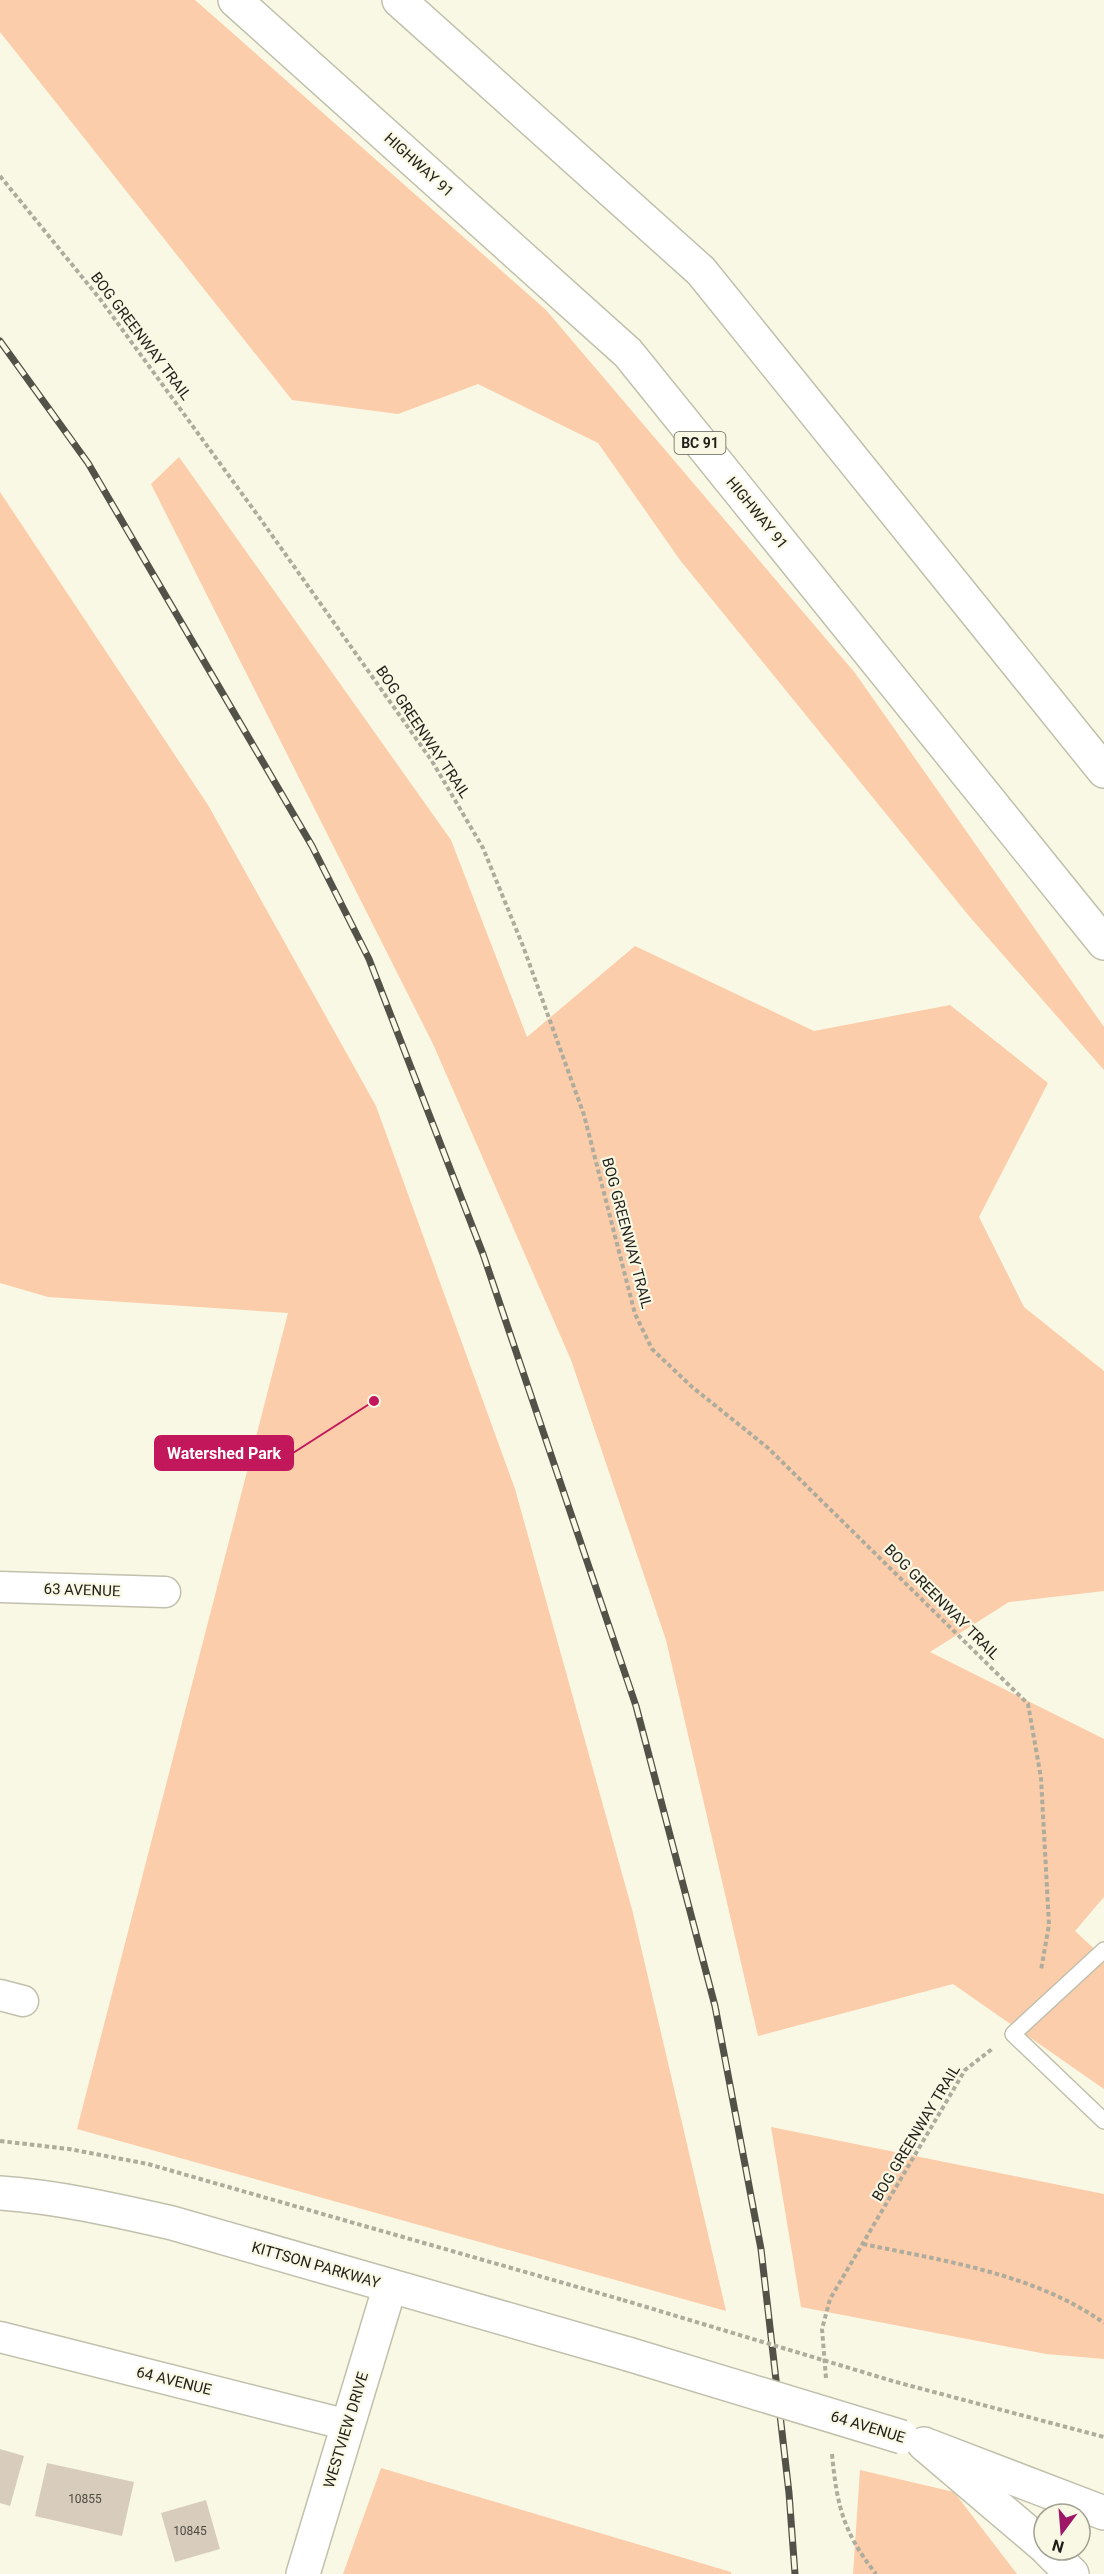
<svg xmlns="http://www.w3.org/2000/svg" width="1104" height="2574" viewBox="0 0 1104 2574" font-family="Roboto,sans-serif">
  <rect width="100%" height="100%" fill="#f9f8e4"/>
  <g fill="#fccdaa">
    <polygon points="0,0 195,0 546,310 855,673 1104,1027 1104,1070 969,916 680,560 598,443 478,384 398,414 292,400 0,32"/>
    <polygon points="179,457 451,840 527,1037 635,946 814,1031 950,1005 1048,1083 979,1217 1024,1307 1104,1371 1104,1591 1009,1602 930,1652 1104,1739 1104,1897 1075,1931 1104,1958 1104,2089 953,1984 758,2036 666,1640 571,1360 433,1044 151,484"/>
    <polygon points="0,492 208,805 376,1106 515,1489 633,1913 726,2311 77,2129 288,1313 48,1297 0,1283"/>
    <polygon points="771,2127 1104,2194 1104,2359 1046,2354 801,2307"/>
    <polygon points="381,2468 731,2572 731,2574 343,2574"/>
    <polygon points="860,2470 954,2492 1017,2574 853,2574"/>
  </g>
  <g fill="#d8cdbc">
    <polygon points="0,2449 24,2456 10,2506 0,2503"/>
    <polygon points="47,2463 134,2482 122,2536 35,2516"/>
    <polygon points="206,2500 220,2549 175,2562 161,2513"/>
  </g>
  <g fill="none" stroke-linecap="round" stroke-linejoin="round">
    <g stroke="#c1c0ad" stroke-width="18">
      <polyline id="service" points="1104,1950 1013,2034 1104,2121"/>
    </g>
    <g stroke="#c1c0ad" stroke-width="33">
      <g id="minor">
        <polyline points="0,1587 165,1592"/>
        <polyline points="0,1995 23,2001"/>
        <polyline points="0,2337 348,2425"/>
      </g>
    </g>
    <g stroke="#c1c0ad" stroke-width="36">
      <polyline id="tertiary" points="303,2574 390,2286"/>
    </g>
    <g stroke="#c1c0ad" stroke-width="36">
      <g id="secondary">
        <path d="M0 2193C58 2197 115 2210 172 2223L628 2354"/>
        <polyline points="929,2446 1104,2513"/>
      </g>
    </g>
    <g stroke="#c1c0ad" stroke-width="36">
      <g id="motorway">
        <polyline points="235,0 628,353 1104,943"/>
        <polyline points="399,0 701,271 1104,771"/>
        <polyline points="924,2444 1044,2546"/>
        <polyline points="1048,2550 1072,2574"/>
      </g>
    </g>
    <g stroke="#adac9d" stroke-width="4" stroke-dasharray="4.5 3" stroke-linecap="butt">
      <polyline points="0,176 100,299 259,517 432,761 483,848 523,946 584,1115 635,1314 652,1349 691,1386 768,1448 1028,1704 1041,1778 1049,1925 1041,1970"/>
      <polyline points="0,2141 69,2149 148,2164 623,2300"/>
      <path d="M863 2244C945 2261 1035 2274 1104 2323"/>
      <polyline points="826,2378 822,2329 830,2299 965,2070 992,2049"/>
      <polyline points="896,2382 1104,2437"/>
      <path d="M832 2454C837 2506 843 2532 876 2574"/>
    </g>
    <use href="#service" stroke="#fff" stroke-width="15"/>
    <use href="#minor" stroke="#fff" stroke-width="30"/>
    <use href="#tertiary" stroke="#fff" stroke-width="33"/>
    <use href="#secondary" stroke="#fff" stroke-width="33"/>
    <use href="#motorway" stroke="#fff" stroke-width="33"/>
    <g stroke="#535248" stroke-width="7">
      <polyline id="rail" points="0,341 88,463 312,846 369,959 483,1254 636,1706 715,2006 761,2249 789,2493 795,2574"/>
    </g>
    <use href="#rail" stroke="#f9f8e4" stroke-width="4.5" stroke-dasharray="14" stroke-linecap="butt"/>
    <g stroke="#c1c0ad" stroke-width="36" stroke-linecap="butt">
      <polyline id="secondary-bridge" points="628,2354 902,2437"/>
    </g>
    <polyline stroke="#adac9d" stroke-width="4" stroke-dasharray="4.5 3" stroke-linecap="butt" points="623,2300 896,2382"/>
    <use href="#secondary-bridge" stroke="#fff" stroke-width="33"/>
  </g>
  <g text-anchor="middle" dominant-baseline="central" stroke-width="4.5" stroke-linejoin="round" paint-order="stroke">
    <g font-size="12" fill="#4d4a41">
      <text x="85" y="2499">10855</text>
      <text x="190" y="2531">10845</text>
    </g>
    <rect fill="#f9f8e4" stroke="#605f55" stroke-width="1.5" x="674.5" y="432" width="51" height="22" rx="4.5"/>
    <g font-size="14" font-weight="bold" fill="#1f1e18">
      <text x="700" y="443">BC 91</text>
    </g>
    <g font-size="15" fill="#1f1e18" stroke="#f9f8e4">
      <text transform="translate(419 165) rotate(42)">HIGHWAY 91</text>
      <text transform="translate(141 336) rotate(53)">BOG GREENWAY TRAIL</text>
      <text transform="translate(757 513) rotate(51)">HIGHWAY 91</text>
      <text transform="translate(423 732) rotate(56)">BOG GREENWAY TRAIL</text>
      <text transform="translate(627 1233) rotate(75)">BOG GREENWAY TRAIL</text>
      <text transform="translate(82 1590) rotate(2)">63 AVENUE</text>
      <text transform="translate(942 1602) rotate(45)">BOG GREENWAY TRAIL</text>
      <text transform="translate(916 2133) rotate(-59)">BOG GREENWAY TRAIL</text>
      <text transform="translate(316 2265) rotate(16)">KITTSON PARKWAY</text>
      <text transform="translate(174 2381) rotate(14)">64 AVENUE</text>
      <text transform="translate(868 2427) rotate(17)">64 AVENUE</text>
      <text transform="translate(346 2430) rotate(-73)">WESTVIEW DRIVE</text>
    </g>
  </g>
  <path fill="none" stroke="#c2185b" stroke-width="2" d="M374 1401L293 1453"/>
  <circle fill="#c2185b" stroke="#f9f8e4" stroke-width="2" cx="374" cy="1401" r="6"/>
  <rect fill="#c2185b" stroke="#c2185b" stroke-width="2" x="155" y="1436" width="138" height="34" rx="6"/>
  <g font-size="16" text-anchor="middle" font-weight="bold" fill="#fff">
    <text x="224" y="1459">Watershed Park</text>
  </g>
  <g transform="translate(1062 2532) rotate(196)"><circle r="28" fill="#f9f8e4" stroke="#a2a192" stroke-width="1.5"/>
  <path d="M0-4.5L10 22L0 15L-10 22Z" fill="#9e1767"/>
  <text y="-9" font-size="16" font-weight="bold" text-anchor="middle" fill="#1f1e18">N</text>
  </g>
</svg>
